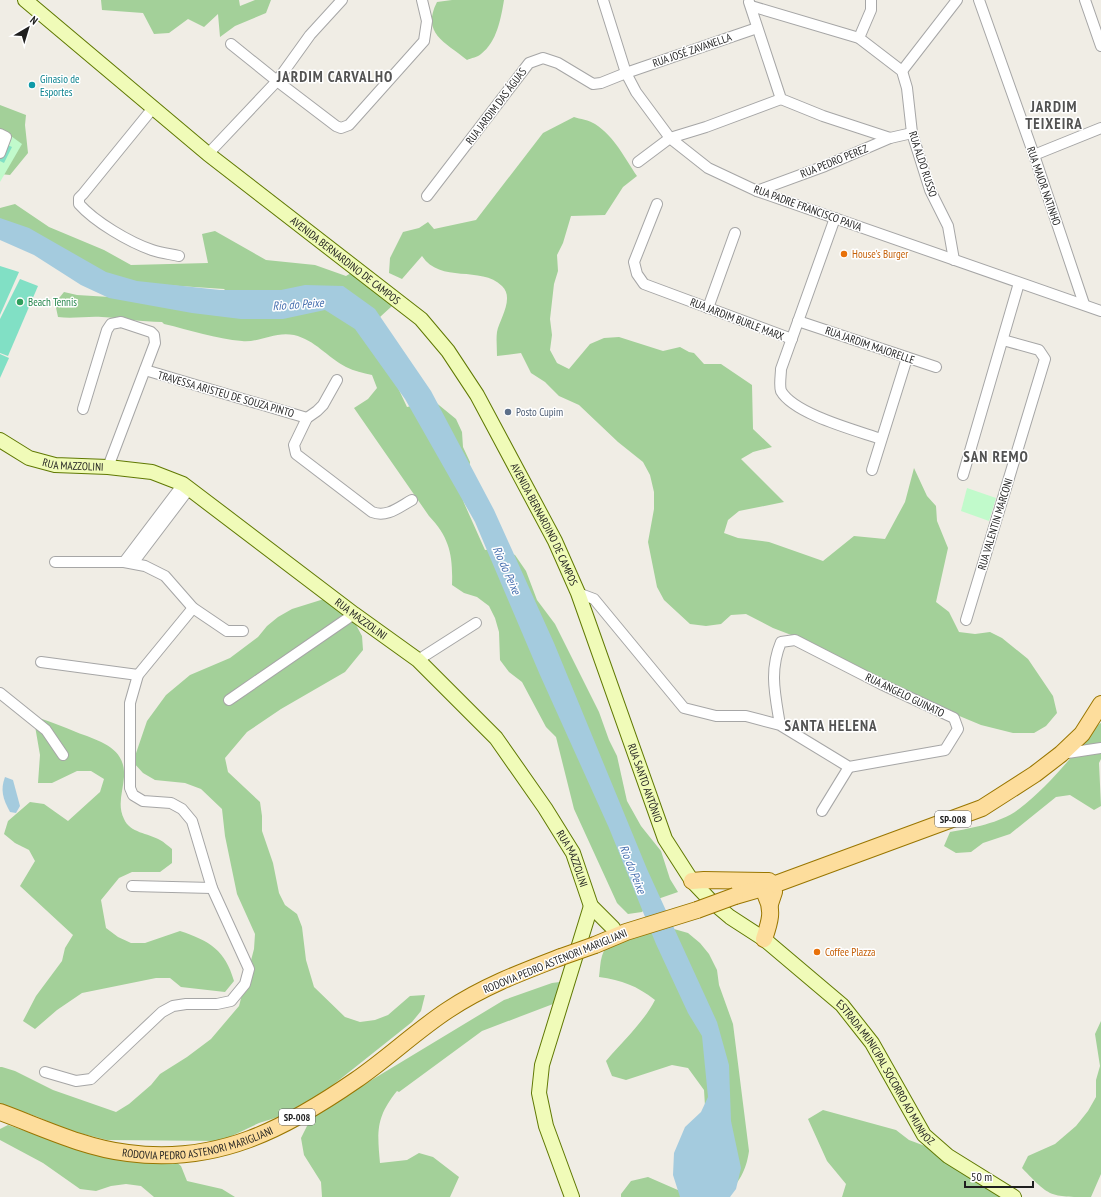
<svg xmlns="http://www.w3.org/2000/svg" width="1101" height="1197" viewBox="0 0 1101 1197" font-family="'PT Sans Narrow',sans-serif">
  <rect width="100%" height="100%" fill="#f0ede5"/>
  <g fill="#a3d099">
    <polygon points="101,0 239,0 240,6 255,0 271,0 266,13 235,26 220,37 218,14 204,27 188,19 169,33 154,34 143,13 102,10"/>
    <path d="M452 0H504C501 18 497 42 481 54 478 57 471 58 467 60 445 42 421 33 437 2Z"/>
    <polygon points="0,105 26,115 25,125 28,153 10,175 0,174"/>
    <path d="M574 117C580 119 589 120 595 124 615 137 624 157 637 176L623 187 605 215 571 216 563 243 557 255 558 271 554 284 550 319 552 335 550 350 557 363 569 369 590 344 604 338 619 337 663 351 680 347 689 352 694 353 704 364H721L752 385 753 429 772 447 753 452 741 459 784 502 739 511 728 520 724 533 738 538 769 542 823 561 854 536 885 539 905 502 914 468 927 496 936 506 937 521 948 548 936 602 949 612 959 632 975 634 990 632 1002 638 1028 659 1053 696 1057 713 1046 726 1034 733H1013L981 725 873 680 799 638 773 628 746 614 731 615 721 624 706 626 690 624 664 600 657 587 648 542 654 509V492L650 475 643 462 618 442 579 405 559 396 545 382 531 373 521 353 497 356C497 348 496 339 497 332 499 320 515 298 502 286 481 265 440 284 422 256L402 279 389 273 390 258 403 232 419 228 428 222 434 229 476 220 543 133Z"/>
    <path d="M15 204 49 227 104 250 131 265 208 263 202 234 215 231 266 260 315 265 346 276 351 273 389 299 392 306 380 317 376 341 407 407 434 401 456 419 462 432 463 447 470 462 468 476 460 489 464 503 485 550 501 549 515 555 526 571 537 600 555 624 599 712 609 740 617 756 627 801 641 826 661 851 670 879 678 892 652 901 642 912 628 914 617 903 574 809 556 737 546 727 522 682 509 672 500 660 499 632 495 618 489 606 477 597 464 593 452 585C453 556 450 538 429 516L354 408 368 399 377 388 372 375C363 373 354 371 346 367 327 357 315 340 294 335 275 331 258 343 242 341 216 339 190 330 164 324L162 322C141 322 122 318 102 317 87 316 73 319 58 317L55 303 64 292 77 295 239 305 224 289 120 282 0 225V208Z"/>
    <polygon points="324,599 355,623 362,636 363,650 345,672 281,709 247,732 225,758 228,772 260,802 262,816 262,831 273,863 279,893 285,905 297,914 302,927 306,960 314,987 345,1017 360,1022 375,1020 388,1015 410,996 425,995 421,1011 412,1022 314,1100 288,1114 259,1123 221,1141 107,1140 67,1130 38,1117 0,1104 0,1067 2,1067 15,1071 53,1090 116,1112 129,1104 151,1085 160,1074 187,1057 211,1039 239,1006 254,949 255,934 237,894 225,836 222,809 201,789 185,783 155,780 143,773 133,762 147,721 166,695 190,675 230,658 258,637 267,626 278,617 292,609"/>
    <path d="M39 718C52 722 64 727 76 732 99 741 126 747 124 777 123 791 117 805 124 819 130 833 148 833 160 840 164 842 168 846 172 849V863L160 872H132L119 878 101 900 106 928 118 937 131 943H145L180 931C210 941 225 950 234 981L225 992 181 987 170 978H156L82 993 57 1010 35 1029 23 1021 36 996 62 961 65 948 73 935 20 886 35 861 29 850 15 843 4 834 8 821 30 802 44 804 68 821 100 792 104 779 91 771H77L52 783H38L40 755 35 726Z"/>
    <path d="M1101 723V759L1099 763 1101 806 1094 810 1070 795 1056 797 1010 834 983 843 971 852 956 853 944 846 950 832C972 828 1001 823 1019 809 1050 785 1074 754 1099 724Z"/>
    <path d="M674 929 688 933 700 943 709 954 717 970 719 985 733 1024 749 1151C746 1172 739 1181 726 1197H621V1194L631 1181 648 1177 687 1194 705 1106 704 1090 688 1068 672 1065 626 1080 612 1076 606 1061C623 1041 643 1023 655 1000 637 986 622 980 599 977 600 970 600 962 602 956 609 930 653 931 674 929Z"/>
    <path d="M567 981 561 1001 482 1031 399 1092 397 1091C376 1117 377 1131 380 1163L407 1160 419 1153 433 1157 459 1177 450 1197H322L321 1182 304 1155 301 1138 307 1126 317 1113 504 1000 552 983Z"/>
    <path d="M1101 1021V1174L1091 1197C1049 1197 1050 1197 1022 1168L1028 1156 1055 1144 1076 1126 1088 1111 1096 1097V1080L1100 1066 1095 1034Z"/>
    <polygon points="823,1110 896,1130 909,1140 925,1146 1014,1197 842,1197 846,1184 827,1161 808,1119"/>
    <polygon points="8,1125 106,1158 122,1154 169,1156 181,1166 187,1181 222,1189 235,1197 154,1197 141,1186 126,1184 111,1186 96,1191 80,1189 43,1163 0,1140 0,1129"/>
  </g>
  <g fill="#c1facb">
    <polygon points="0,128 22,144 0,182"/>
    <polygon points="967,488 996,498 989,521 961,511"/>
  </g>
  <g fill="#81e0c5">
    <polygon points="5,144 12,147 4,163 0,161 0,155"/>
    <polygon points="0,266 19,272 0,315"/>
    <polygon points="20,279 38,286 8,356 0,353 0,319"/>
    <polygon points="0,354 9,358 0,378"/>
  </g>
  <g fill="#a4cbde">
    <polygon points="0,218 29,228 106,272 137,281 220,290 281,290 305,285 343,286 375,309 431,391 494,510 554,643 647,869 717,1022 729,1065 731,1121 741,1168 736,1189 730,1197 680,1197 673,1175 674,1153 685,1127 701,1112 708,1097 702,1036 688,1013 656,944 609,828 540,675 475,522 405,399 355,329 325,310 283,319 241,319 192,313 109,298 81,285 34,255 0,240"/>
    <path d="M5 777 13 780 20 806 16 813 10 812C3 799 0 790 5 777Z"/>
  </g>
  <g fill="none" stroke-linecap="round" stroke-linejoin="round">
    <g stroke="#a6a6a6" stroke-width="12">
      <g id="street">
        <polyline points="603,0 626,73 636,92 670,138 708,168 757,191 1101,311"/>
        <polyline points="979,0 1034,155 1084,304"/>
        <polyline points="1085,0 1101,46"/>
        <polyline points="749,2 781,99 823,116 890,138"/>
        <polyline points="751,6 859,38 902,71 907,88 912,133 930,190 948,226 954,260"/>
        <polyline points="859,38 871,10 871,0"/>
        <polyline points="231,44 277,81 336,126 341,128 349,125 424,41 427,21 422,0"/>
        <polyline points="902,71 957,0"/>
        <path d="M153 108 83 194 79 198V204C95 222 129 242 152 250 161 253 170 254 179 256"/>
        <polyline points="0,134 6,137 0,153"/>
        <polyline points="208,154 277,81 310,35 342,0"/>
        <polyline points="1034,155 1101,128"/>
        <polyline points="638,162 670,138 706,127 781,99"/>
        <polyline points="757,191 825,166 890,138 912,133"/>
        <polyline points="427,196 529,63 543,58 558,63 593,84 601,83 626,73 757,28"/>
        <polyline points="657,204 634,262 637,274 644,284 792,339"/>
        <path d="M835 218 781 369C781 375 779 385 781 391 794 414 855 430 881 439"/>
        <polyline points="708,308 735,233"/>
        <polyline points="798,321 936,367"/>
        <polyline points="145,370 307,418"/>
        <path d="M337 380 323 405 317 411 307 418 294 445 296 454 372 512C387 518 399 507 412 500"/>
        <polyline points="83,409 107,330 111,324 121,322 151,332 154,335 155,343 108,467"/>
        <polyline points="872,470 907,358"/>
        <polyline points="963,475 1019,283"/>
        <polyline points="55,562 124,562 145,566 165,576 193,608 227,631 243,631"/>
        <polyline points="124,562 183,484"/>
        <polyline points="133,563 189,489"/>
        <path d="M578 593 594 599 684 708 716 716H746L780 725 849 767 945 750 958 729 954 718 881 684 795 640 781 642C769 671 775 694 780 725"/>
        <polyline points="966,620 1045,359 1039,350 1003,340"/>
        <polyline points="418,660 476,623"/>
        <polyline points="41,662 138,675"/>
        <polyline points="0,693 46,730 63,755"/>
        <polyline points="229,700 354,614"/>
        <polyline points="1061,754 1101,748"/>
        <polyline points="822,811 849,767"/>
        <polyline points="132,886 212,888"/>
        <polyline points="45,1072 76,1081 91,1079 162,1012 173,1006 186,1004 217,1004 231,1001 245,984 249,969 212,888 192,821 182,809 171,803 143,801 133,795 130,788 130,703 138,675 193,608"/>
      </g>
    </g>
    <g stroke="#607903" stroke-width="16">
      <g id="secondary">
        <path id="s1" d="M25 0 208 154 421 319 448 351 477 395 555 541 578 593 665 839 692 881 711 901 730 917 764 939 842 1005 872 1043 924 1135 948 1156 1014 1197"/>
        <path id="s2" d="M0 440 29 458 55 465 108 467 152 472 183 484 354 614 418 660 496 738 545 808 573 853 591 906 613 928 617 935"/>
        <polyline points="572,1197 546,1126 539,1093 542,1065 591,906"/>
      </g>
    </g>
    <g stroke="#997600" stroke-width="18">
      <g id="primary">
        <polyline points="692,881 704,880 769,881 773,885 774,892 770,904"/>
        <polyline points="735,896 773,885 982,808 1035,774 1061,754 1082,734 1101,704"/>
        <path d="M764 939C769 924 774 911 766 896"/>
        <polyline points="595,945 626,932 697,910"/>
        <path id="s3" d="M0 1112C41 1127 84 1148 128 1153 217 1165 285 1129 356 1080 388 1058 416 1031 448 1010 484 986 522 972 561 957"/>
      </g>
    </g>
    <use href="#street" stroke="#fff" stroke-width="10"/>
    <use href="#secondary" stroke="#f0fbb8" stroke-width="14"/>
    <use href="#primary" stroke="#fddd9c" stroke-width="16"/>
    <g stroke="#997600" stroke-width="18" stroke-linecap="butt">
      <g id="primary-bridge">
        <polyline points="697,910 735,896"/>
        <polyline points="561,957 595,945"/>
      </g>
    </g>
    <use href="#primary-bridge" stroke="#fddd9c" stroke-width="16"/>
  </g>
  <circle fill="#0f9aa8" stroke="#fff" stroke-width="1.5" cx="32" cy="85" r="4"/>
  <g fill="#e8710a" stroke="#fff" stroke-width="1.5">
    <circle cx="844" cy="254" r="4"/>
    <circle cx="817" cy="952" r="4"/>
  </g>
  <circle fill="#2e9e5b" stroke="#fff" stroke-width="1.5" cx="20" cy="302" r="4"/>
  <circle fill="#5c6f8a" stroke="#fff" stroke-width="1.5" cx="508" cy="412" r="4"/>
  <g text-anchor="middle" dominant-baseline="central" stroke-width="3" stroke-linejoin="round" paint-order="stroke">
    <g fill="#fff" stroke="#626262" stroke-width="1">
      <rect x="935" y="811" width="36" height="16" rx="3"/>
      <rect x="279" y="1109" width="36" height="16" rx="3"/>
    </g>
    <g font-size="10" font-weight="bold" fill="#1f1f1f">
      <text x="953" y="819">SP-008</text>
      <text x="297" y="1117">SP-008</text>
    </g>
    <g font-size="11" fill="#1f1f1f" stroke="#fff">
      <text transform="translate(692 50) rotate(-19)">RUA JOSÉ ZAVANELLA</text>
      <text transform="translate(496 106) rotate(-53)">RUA JARDIM DAS ÁGUAS</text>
      <text transform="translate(834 161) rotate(-22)">RUA PEDRO PEREZ</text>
      <text transform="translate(923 164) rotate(72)">RUA ALDO RUSSO</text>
      <text transform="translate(1044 186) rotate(71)">RUA MAJOR NATINHO</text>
      <text transform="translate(808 208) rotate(20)">RUA PADRE FRANCISCO PAIVA</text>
      <text stroke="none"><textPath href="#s1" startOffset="413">AVENIDA BERNARDINO DE CAMPOS</textPath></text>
      <text transform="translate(737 319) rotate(21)">RUA JARDIM BURLE MARX</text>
      <text transform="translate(870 345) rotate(19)">RUA JARDIM MAJORELLE</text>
      <text transform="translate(226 394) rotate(16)">TRAVESSA ARISTEU DE SOUZA PINTO</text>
      <text stroke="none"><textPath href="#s2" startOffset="79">RUA MAZZOLINI</textPath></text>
      <text stroke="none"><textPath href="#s1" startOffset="749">AVENIDA BERNARDINO DE CAMPOS</textPath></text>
      <text transform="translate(995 524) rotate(-73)">RUA VALENTIN MARCONI</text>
      <text stroke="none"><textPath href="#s2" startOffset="415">RUA MAZZOLINI</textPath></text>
      <text transform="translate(905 695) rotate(26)">RUA ANGELO GUINATO</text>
      <text stroke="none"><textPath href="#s1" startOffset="1027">RUA SANTO ANTÔNIO</textPath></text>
      <text stroke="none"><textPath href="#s2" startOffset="739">RUA MAZZOLINI</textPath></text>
      <text transform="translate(555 961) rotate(-22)">RODOVIA PEDRO ASTENORI MARIGLIANI</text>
      <text stroke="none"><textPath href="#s1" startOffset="1412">ESTRADA MUNICIPAL SOCORRO AO MUNHOZ</textPath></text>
      <text stroke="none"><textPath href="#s3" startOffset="206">RODOVIA PEDRO ASTENORI MARIGLIANI</textPath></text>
    </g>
    <g font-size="11" fill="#0d838f" stroke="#fff" text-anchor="start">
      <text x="40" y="79">Ginasio de<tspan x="40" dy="13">Esportes</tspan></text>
    </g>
    <g font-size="11" fill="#c56008" stroke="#fff" text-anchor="start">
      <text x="852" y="254">House's Burger</text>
      <text x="825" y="952">Coffee Plazza</text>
    </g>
    <g font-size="11" fill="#27864d" stroke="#fff" text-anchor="start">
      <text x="28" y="302">Beach Tennis</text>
    </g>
    <g font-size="11" fill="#4e5e75" stroke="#fff" text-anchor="start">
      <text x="516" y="412">Posto Cupim</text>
    </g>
    <g font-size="12" font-style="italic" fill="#4972b0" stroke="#fff">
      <text transform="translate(298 304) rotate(-4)">Rio do Peixe</text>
      <text transform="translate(507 570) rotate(66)">Rio do Peixe</text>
      <text transform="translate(633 869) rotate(68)">Rio do Peixe</text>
    </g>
    <g font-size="15" font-weight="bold" letter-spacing="1" fill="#525252" stroke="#fff">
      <text x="335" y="76">JARDIM CARVALHO</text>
      <text x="1054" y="106">JARDIM<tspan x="1054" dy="17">TEIXEIRA</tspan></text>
      <text x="996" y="456">SAN REMO</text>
      <text x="831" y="725">SANTA HELENA</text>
    </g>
  </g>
  <g transform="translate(28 28) rotate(38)" stroke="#ffffff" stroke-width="3" paint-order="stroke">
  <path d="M0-3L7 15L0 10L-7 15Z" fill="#1f1f1f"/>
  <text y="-6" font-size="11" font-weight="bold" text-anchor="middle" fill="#1f1f1f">N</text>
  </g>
  <path d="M965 1181v6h68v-6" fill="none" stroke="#1f1f1f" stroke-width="2"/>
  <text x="971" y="1181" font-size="12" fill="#1f1f1f" stroke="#ffffff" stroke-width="3" paint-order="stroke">50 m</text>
</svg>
